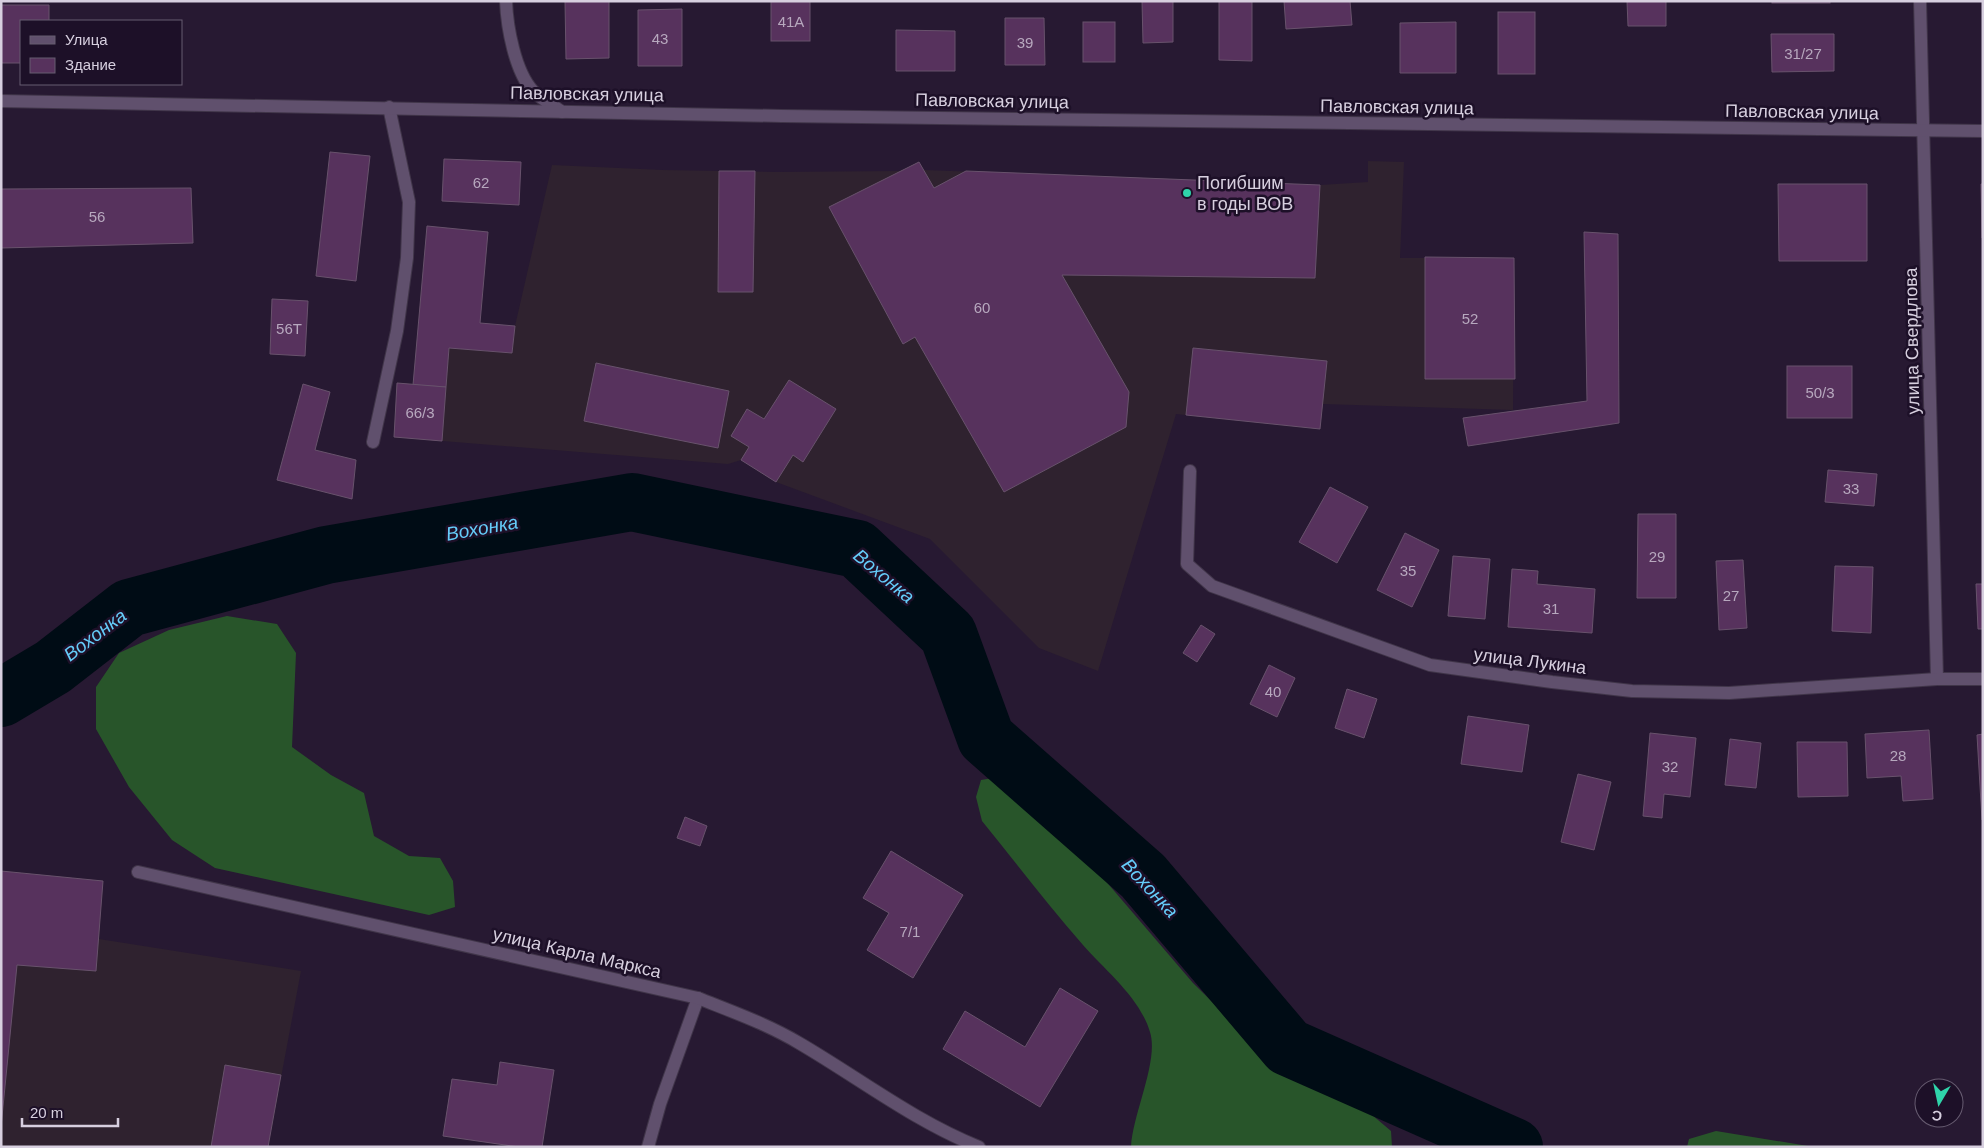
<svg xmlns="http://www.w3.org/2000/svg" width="1984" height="1148" viewBox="0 0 1984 1148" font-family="Helvetica,sans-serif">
  <rect width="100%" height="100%" fill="#271932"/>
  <g fill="#2f222f">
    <polygon points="1368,161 1404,162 1400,258 1514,258 1513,410 1323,404 1320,429 1176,414 1098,671 1039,648 930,539 776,482 741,460 728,464 394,437 397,383 446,387 449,348 512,353 515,326 552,165 663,170 777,172 900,171 919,162 924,170 1320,185 1368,182"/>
    <polygon points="1,871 103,881 99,939 301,971 268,1147 1,1147"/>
  </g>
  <g fill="#28552a">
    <polygon points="227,616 277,624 296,653 292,747 331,775 364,793 374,836 409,856 440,858 453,881 455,907 429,915 215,868 172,840 129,787 96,729 96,687 119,653 169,630"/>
    <path d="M1005 776 1074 844 1193 983 1262 1051 1351 1097 1391 1131 1392 1147H1131C1133 1113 1159 1061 1150 1032 1140 998 1106 971 1083 945 1048 905 1016 863 982 821L976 797 981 780Z"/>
    <polygon points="1716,1131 1814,1147 1687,1147 1689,1139"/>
  </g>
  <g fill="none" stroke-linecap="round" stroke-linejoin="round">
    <polyline stroke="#000c15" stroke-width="58" points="1,698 53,667 129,608 326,555 632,502 857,549 948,634 986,738 1143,876 1288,1047 1514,1147"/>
  </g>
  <g fill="#57325d" stroke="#68526c">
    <polygon points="565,1 609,1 609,58 566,59"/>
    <rect x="771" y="1" width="39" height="40"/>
    <polygon points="1142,1 1173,1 1173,42 1143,43"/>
    <polygon points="1219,1 1252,1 1252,61 1219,60"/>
    <polygon points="1284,1 1350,1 1352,25 1286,29"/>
    <polygon points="1627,1 1666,1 1666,26 1628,26"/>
    <rect x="1772" y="1" width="58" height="2"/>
    <polygon points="1,5 49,5 49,21 21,21 21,63 1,63"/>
    <polygon points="682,9 682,66 638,66 638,10"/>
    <rect x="1498" y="12" width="37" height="62"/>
    <polygon points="1005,18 1044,18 1045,65 1005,65"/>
    <rect x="1083" y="22" width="32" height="40"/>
    <polygon points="1456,22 1456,73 1400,73 1400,23"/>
    <polygon points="896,30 955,31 955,71 896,71"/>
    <polygon points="1771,34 1834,34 1834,71 1772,72"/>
    <polygon points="330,152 370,156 356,281 316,276"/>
    <polygon points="444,159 521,162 519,205 442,201"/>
    <polygon points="919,162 934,188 966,171 1320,185 1315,278 1062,275 1129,392 1126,427 1004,492 915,337 903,344 829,207"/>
    <polygon points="719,171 755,171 753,292 718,292"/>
    <polygon points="1778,184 1867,184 1867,261 1779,261"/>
    <polygon points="1981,184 1983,184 1983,238 1982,238"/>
    <polygon points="191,188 193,243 1,248 1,189"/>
    <polygon points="427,226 488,232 480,323 515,326 512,353 449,348 446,387 413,385"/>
    <polygon points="1584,232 1618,234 1619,423 1468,446 1463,418 1587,401"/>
    <polygon points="1425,257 1514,258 1515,379 1425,379"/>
    <polygon points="272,299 308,301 305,356 270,354"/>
    <polygon points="1193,348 1327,361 1320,429 1186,415"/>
    <polygon points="596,363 729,391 718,448 584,421"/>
    <rect x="1787" y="366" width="65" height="52"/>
    <polygon points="789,380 836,409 803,462 793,455 776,482 741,460 749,447 731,436 747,409 764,419"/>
    <polygon points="397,383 446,387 442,441 394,437"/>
    <polygon points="303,384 330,392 315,450 356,460 352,499 277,480"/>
    <polygon points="1828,470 1877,474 1874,506 1825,502"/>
    <polygon points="1330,487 1368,507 1337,563 1299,542"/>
    <polygon points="1638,514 1676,514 1676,598 1637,598"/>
    <polygon points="1405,533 1439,550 1412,607 1377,590"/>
    <polygon points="1453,556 1490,559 1485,619 1448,616"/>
    <polygon points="1743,560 1747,628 1719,630 1716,561"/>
    <polygon points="1835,566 1873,567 1871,633 1832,631"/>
    <polygon points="1512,569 1538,571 1537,584 1595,589 1592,633 1508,627"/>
    <polygon points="1976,584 1983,584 1983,629 1978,629"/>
    <polygon points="1201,625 1215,634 1197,662 1183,653"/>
    <polygon points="1269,665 1295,678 1277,717 1250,704"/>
    <polygon points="1347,689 1377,699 1364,738 1335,728"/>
    <polygon points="1468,716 1529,725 1522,772 1461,764"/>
    <polygon points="1929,730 1933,799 1903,801 1901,776 1867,778 1865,734"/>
    <polygon points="1650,733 1696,738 1690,797 1664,794 1662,818 1643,816"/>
    <polygon points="1983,734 1983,820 1982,820 1977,735"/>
    <polygon points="1730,739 1761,743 1756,788 1725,785"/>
    <polygon points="1797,742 1847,742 1848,796 1798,797"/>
    <polygon points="1578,774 1611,782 1594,850 1561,842"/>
    <polygon points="685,817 707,826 700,846 677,838"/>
    <polygon points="891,851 963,895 913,978 867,950 889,913 863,898"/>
    <polygon points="1,871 103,881 96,971 17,965 1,1127"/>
    <polygon points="1060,988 1098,1011 1040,1107 943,1049 965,1011 1025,1047"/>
    <polygon points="500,1062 554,1070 542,1147 519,1147 443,1136 452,1079 497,1085"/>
    <polygon points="225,1065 281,1075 268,1147 211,1147"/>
  </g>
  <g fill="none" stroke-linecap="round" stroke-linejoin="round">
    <g stroke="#403549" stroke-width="14">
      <g id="service">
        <polyline points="373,442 397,331 407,258 409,202 389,107"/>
        <polyline points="648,1147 660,1104 698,998"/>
      </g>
    </g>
    <g stroke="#403549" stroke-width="14">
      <g id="minor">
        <path d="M506 1C507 27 515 72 533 91 541 99 553 105 562 112"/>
        <polyline points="1920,1 1937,679"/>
        <polyline points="1,101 782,116 1983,131"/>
        <polyline points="1190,471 1187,564 1212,586 1430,665 1552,682 1632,691 1729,693 1937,679 1983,679"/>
        <path d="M138 872 698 998C733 1012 767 1024 799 1043 859 1078 914 1121 979 1147"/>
      </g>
    </g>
    <use href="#service" stroke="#60506d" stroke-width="12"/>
    <use href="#minor" stroke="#60506d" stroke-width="12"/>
  </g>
  <circle fill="#2fd4aa" stroke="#1d1028" stroke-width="2" cx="1187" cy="193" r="5"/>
  <g text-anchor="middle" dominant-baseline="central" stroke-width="5" stroke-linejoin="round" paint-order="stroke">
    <g font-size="15" fill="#b7a8be">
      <text x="791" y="21">41А</text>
      <text x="660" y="38">43</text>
      <text x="1025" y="42">39</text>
      <text x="1803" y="53">31/27</text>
      <text x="481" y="182">62</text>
      <text x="97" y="216">56</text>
      <text x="982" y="307">60</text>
      <text x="1470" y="318">52</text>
      <text x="289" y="328">56Т</text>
      <text x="1820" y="392">50/3</text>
      <text x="420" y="412">66/3</text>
      <text x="1851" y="488">33</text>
      <text x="1657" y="556">29</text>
      <text x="1408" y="570">35</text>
      <text x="1731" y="595">27</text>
      <text x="1551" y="608">31</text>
      <text x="1273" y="691">40</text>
      <text x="1898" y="755">28</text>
      <text x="1670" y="766">32</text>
      <text x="910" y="931">7/1</text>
    </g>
    <g font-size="18" fill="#d7cfdf" stroke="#1d1028">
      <text transform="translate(587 94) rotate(1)">Павловская улица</text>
      <text transform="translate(992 101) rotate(1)">Павловская улица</text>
      <text transform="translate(1397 107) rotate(1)">Павловская улица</text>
      <text transform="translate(1802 112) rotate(1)">Павловская улица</text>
      <text transform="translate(1912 341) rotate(-91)">улица Свердлова</text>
      <text transform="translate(1530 661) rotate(7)">улица Лукина</text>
      <text transform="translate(577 953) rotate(13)">улица Карла Маркса</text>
    </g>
    <g font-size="18" fill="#d7cfdf" stroke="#1d1028" text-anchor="start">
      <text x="1197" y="183">Погибшим<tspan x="1197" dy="21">в годы ВОВ</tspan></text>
    </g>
    <g font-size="19" font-style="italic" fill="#65ccf9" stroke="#1d1028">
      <text transform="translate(482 528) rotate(-10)">Вохонка</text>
      <text transform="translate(884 576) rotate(40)">Вохонка</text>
      <text transform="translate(95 635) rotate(-37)">Вохонка</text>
      <text transform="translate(1150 888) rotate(47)">Вохонка</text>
    </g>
  </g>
  <rect width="1984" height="1148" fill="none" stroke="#d7cfdf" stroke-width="5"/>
  <rect x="20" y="20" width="162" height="65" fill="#1d1028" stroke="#675c71"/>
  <rect x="30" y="36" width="25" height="8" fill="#60506d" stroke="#675c71"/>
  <text x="65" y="45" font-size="15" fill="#d7cfdf">Улица</text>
  <rect x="30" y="58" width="25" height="15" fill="#57325d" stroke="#675c71"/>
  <text x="65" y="70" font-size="15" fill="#d7cfdf">Здание</text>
  <g transform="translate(1939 1103) rotate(189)"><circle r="24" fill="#1d1028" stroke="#675c71"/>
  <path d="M0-4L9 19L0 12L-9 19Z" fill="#2fd4aa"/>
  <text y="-8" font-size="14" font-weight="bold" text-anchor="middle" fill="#d7cfdf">С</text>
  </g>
  <path d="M22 1118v8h96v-8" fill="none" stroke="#d7cfdf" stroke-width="2.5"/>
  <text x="30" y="1118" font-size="15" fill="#d7cfdf" stroke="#1d1028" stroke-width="4" paint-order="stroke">20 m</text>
</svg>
